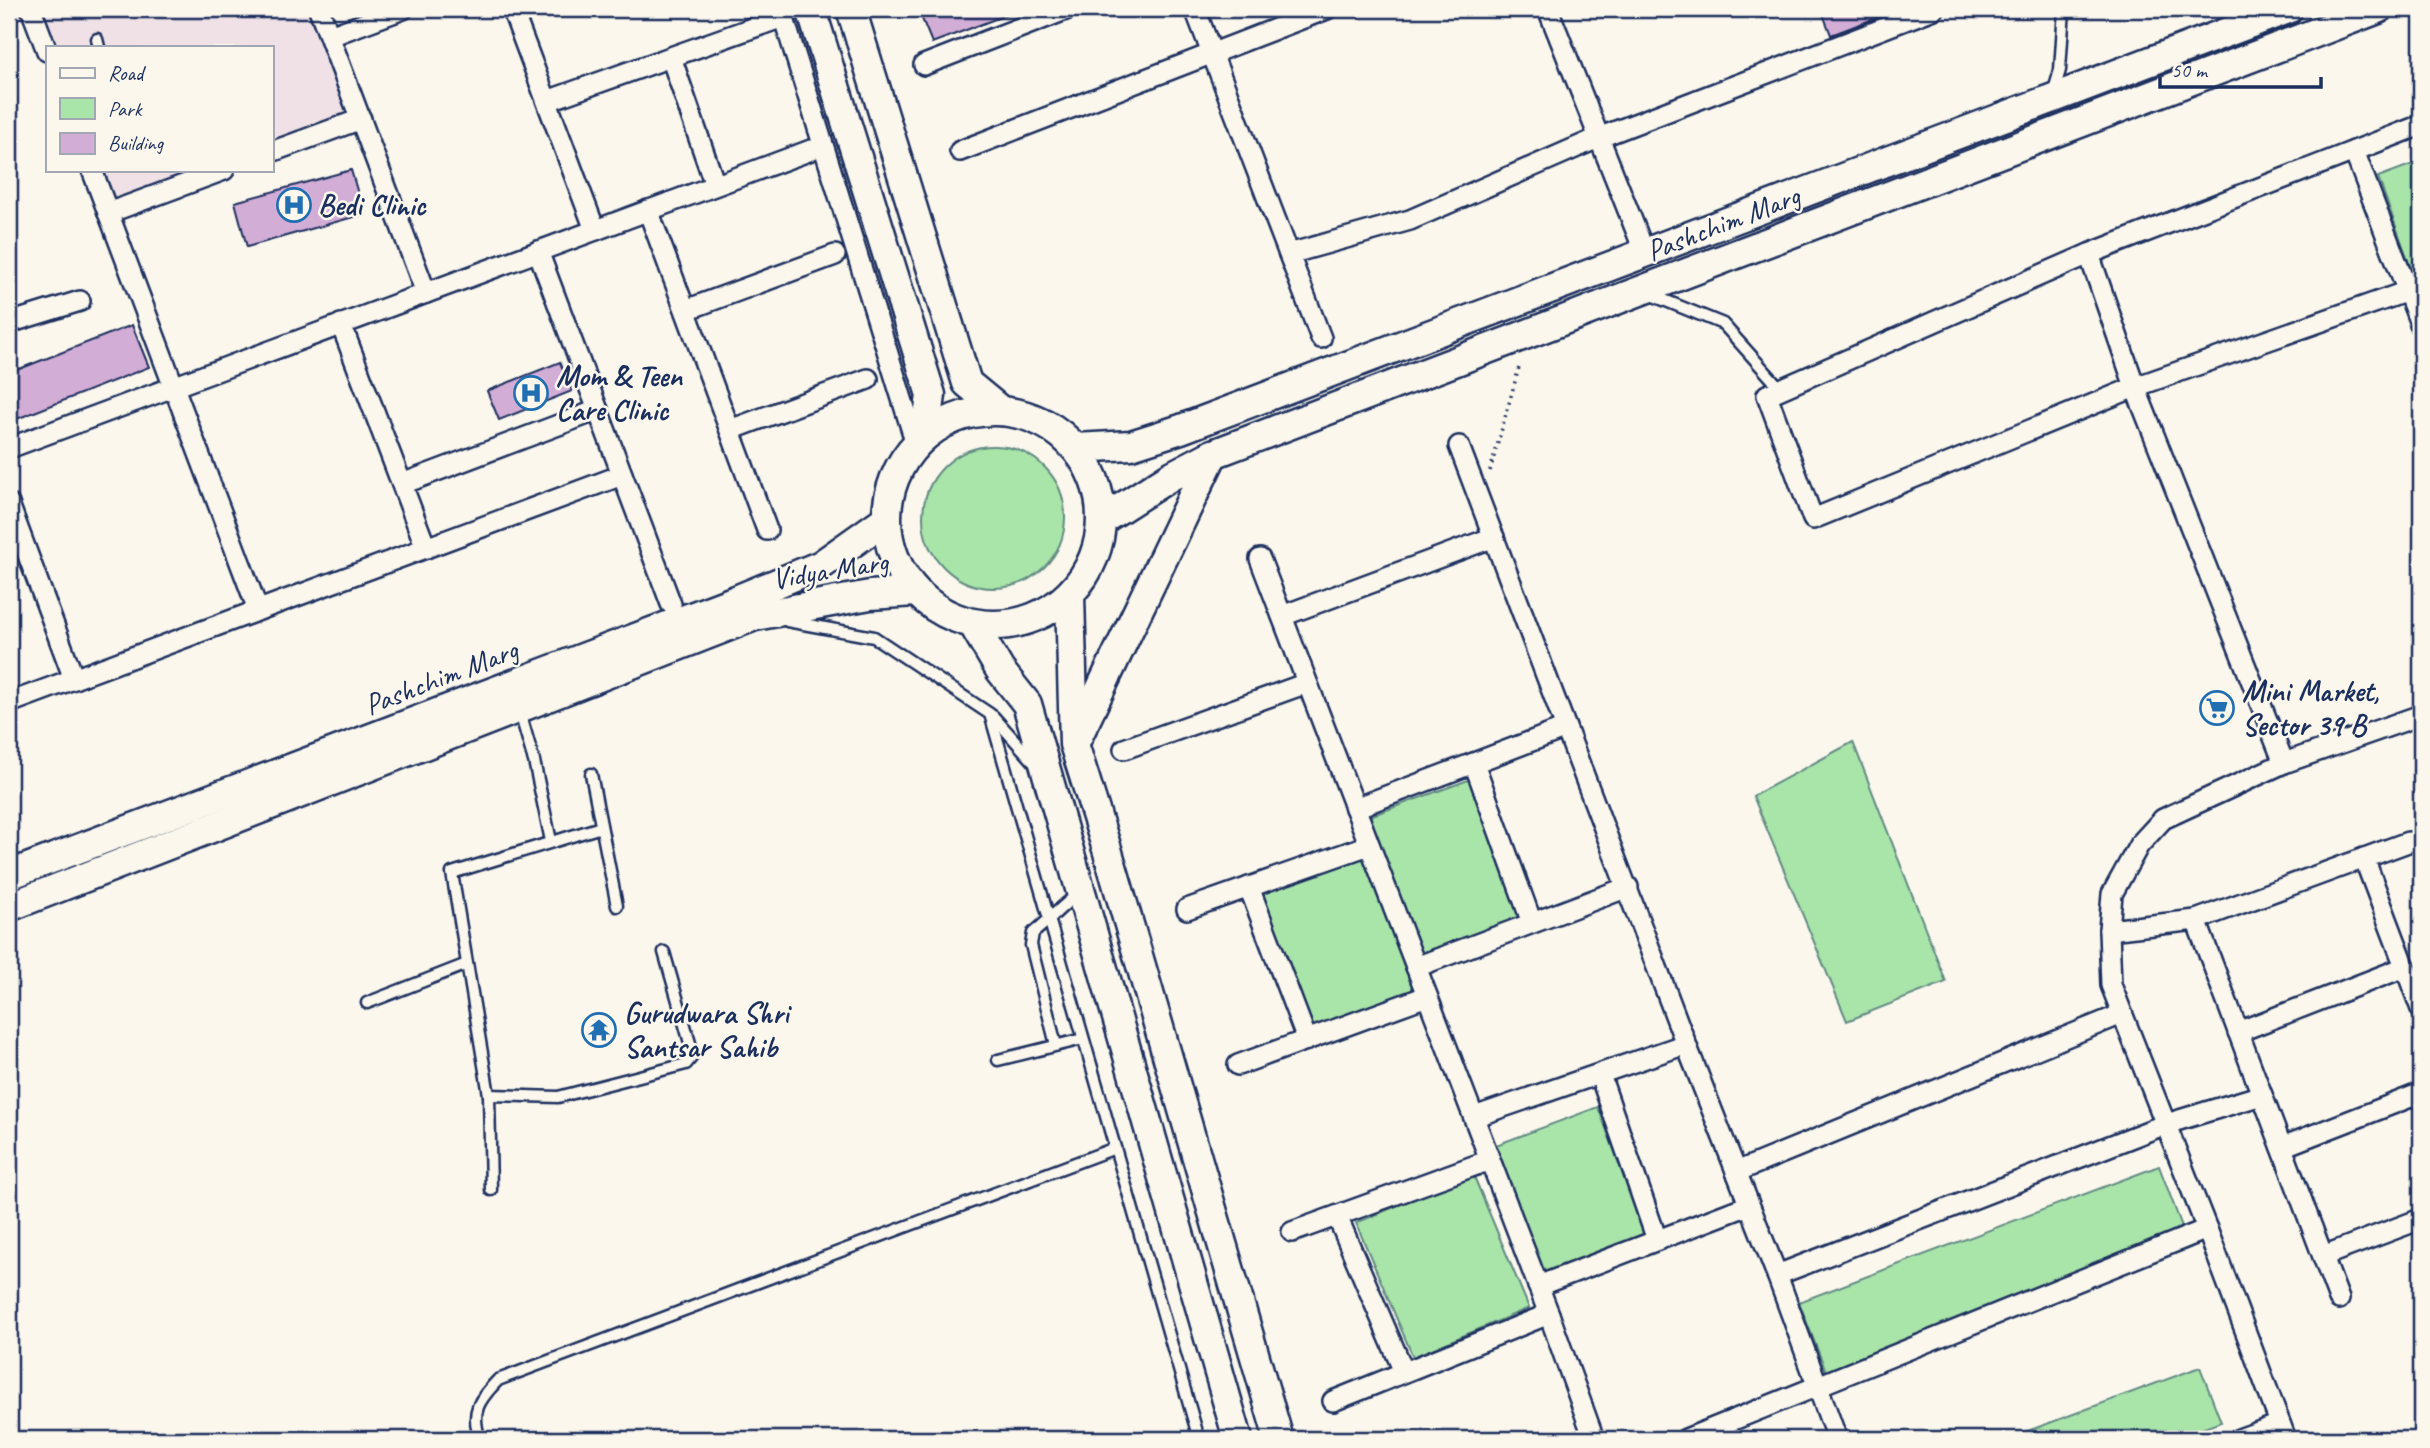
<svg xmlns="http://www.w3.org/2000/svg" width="2430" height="1448" viewBox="0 0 2430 1448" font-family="Caveat,sans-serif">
  <rect width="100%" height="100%" fill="#fbf7ec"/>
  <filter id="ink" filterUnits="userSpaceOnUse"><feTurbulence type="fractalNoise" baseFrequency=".0143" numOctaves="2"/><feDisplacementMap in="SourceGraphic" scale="14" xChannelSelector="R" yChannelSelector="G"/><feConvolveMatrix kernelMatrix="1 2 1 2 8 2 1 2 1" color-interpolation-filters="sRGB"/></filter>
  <g filter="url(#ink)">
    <g fill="#efe1e5">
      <polygon points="38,9 310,9 349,114 271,143 271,47 53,47"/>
      <polygon points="100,170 202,170 113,203"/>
    </g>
    <g fill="#a9e4a9" stroke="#628a84" stroke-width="2">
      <polygon points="2421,161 2421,286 2418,287 2378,177"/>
      <circle cx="994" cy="517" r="71"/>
      <polygon points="1853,742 1946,982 1847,1021 1753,796"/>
      <polygon points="1471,779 1522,917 1421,953 1370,816"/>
      <polygon points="1365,854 1415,989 1309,1028 1259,893"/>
      <polygon points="1598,1107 1647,1237 1544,1274 1496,1145"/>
      <polygon points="2159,1166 2190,1248 1831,1384 1799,1302"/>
      <polygon points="1473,1174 1529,1308 1413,1357 1356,1223"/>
      <polygon points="2200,1367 2221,1422 2174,1439 2006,1439"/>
    </g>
    <g fill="#d2add5" stroke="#1b2f5e" stroke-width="2">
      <polygon points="918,9 1019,9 1019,10 932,43"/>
      <polygon points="1821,9 1897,9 1897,10 1831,35"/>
      <polygon points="351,170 364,214 247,247 235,202"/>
      <polygon points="132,325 149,367 9,422 9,373"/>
      <polygon points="560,362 572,391 499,420 487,391"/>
    </g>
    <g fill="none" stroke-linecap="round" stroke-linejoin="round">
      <g stroke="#1b2f5e" stroke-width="15">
        <g id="lane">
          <polyline points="97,39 99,47"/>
          <polyline points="2053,94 2060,70 2064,9"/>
          <polyline points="1649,294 1723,324 1781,389"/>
          <polyline points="787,621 874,637 990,714 1199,1439"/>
          <polyline points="519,709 534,761 551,841"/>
          <polyline points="993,716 1034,762"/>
          <polyline points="591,774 617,906"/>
          <polyline points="367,1003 467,964"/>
          <path d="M1056 1045 1031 945 1033 933C1049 921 1061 906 1077 895"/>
          <polyline points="998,1060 1083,1039"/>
          <polyline points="489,1095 558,1097 686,1064 691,1058 692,1050 664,952"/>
          <polyline points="491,1190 489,1095 452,873 601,827"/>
          <path d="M480 1439C470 1411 479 1400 498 1380L1115 1148"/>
        </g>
      </g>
      <g stroke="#1b2f5e" stroke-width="24">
        <g id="street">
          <polyline points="31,9 47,51"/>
          <polyline points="319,9 426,293"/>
          <polyline points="512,9 595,230"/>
          <polyline points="781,9 916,444"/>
          <polyline points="1195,9 1321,338"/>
          <polyline points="1548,9 1639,238"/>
          <polyline points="330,36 403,9"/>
          <polyline points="671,57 715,185"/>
          <polyline points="924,65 1068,9"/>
          <polyline points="547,101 783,17"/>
          <polyline points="960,151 1327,9"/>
          <polyline points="2354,151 2421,326"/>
          <polyline points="271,152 361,119"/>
          <polyline points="92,170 258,610"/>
          <polyline points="648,210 767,530"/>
          <polyline points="108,213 224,170"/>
          <polyline points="538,251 671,604"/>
          <polyline points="1289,254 1410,220 1598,138 1934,9"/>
          <polyline points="2089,254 2135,387 2284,763"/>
          <polyline points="2408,291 2135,387 1813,519 1767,395 2089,254 2421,125"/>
          <polyline points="686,310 835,255"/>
          <polyline points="9,323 80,301"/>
          <polyline points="341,324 426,548"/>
          <polyline points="730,430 868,379"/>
          <polyline points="1459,446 1686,1044 1777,1275 1837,1439"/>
          <polyline points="9,448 811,150"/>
          <polyline points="402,484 598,410"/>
          <polyline points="9,504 74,679"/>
          <polyline points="1260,559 1549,1314 1594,1439"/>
          <polyline points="1282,616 1494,537"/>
          <polyline points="9,703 622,475"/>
          <polyline points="1124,749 1307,683"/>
          <polyline points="1474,763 1532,923"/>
          <polyline points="1355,808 1566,728"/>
          <polyline points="2364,858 2421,1009"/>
          <polyline points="1249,887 1307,1040"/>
          <polyline points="1187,909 1369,845"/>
          <polyline points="2196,920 2339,1299"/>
          <polyline points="2109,930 2196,920 2408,842"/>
          <polyline points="1416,967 1628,887"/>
          <polyline points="2238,1032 2405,967"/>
          <polyline points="1238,1065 1427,996"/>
          <polyline points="1600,1075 1657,1240"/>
          <polyline points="1474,1117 1686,1044"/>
          <polyline points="2282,1147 2421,1093"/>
          <polyline points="1736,1172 2122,1014"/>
          <polyline points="1337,1216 1404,1372"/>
          <polyline points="1292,1232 1490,1160"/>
          <polyline points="2323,1256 2421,1219"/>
          <polyline points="1777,1275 2166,1124 2262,1095"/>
          <polyline points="1538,1286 1749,1205"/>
          <polyline points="1333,1401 1549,1314"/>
          <polyline points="1686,1439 2207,1229"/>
          <polyline points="2239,1439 2280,1424"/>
          <polyline points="2286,1439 2207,1229 2111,985 2109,930 2112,894 2139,845 2163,819 2284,763 2421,715"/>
        </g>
      </g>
      <g stroke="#1b2f5e" stroke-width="33">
        <g id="secondary">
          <polyline points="811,9 931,395 926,435"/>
          <polyline points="851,9 967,383 1001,411"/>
          <circle cx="994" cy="518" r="107"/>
          <polyline points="1076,448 1131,445 1181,429 2288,9"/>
          <polyline points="1102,520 1171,476 1213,454 2378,9"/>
          <polyline points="1070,595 1074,744 1107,849 1279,1439"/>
          <polyline points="973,624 1000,670 1027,704 1238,1439"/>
          <polyline points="1077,738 1213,454"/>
          <polyline points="9,875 736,600 821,565 886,519"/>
          <polyline points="9,907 755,616 870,595 915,592"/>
        </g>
      </g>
      <polyline stroke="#1b2f5e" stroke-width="3.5" stroke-dasharray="2 5" stroke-linecap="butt" points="1490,471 1520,364"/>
      <use href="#lane" stroke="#fbf7ec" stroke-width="10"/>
      <use href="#street" stroke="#fbf7ec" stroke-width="19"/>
      <use href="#secondary" stroke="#fbf7ec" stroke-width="28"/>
    </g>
  </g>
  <defs>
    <g id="hospital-ring" transform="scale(1.75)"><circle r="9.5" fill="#fbf7ec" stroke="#1f6fb2" stroke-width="1.5"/><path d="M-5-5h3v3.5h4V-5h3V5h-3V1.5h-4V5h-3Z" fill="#1f6fb2"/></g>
    <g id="supermarket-ring" transform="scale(1.75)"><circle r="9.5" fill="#fbf7ec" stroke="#1f6fb2" stroke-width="1.5"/><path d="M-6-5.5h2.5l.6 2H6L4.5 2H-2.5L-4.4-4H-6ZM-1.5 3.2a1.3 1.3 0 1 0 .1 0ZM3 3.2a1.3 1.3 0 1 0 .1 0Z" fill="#1f6fb2"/></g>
    <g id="temple-ring" transform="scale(1.75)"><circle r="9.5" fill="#fbf7ec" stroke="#1f6fb2" stroke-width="1.5"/><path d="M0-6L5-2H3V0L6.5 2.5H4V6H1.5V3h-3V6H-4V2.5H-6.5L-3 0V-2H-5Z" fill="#1f6fb2"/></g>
  </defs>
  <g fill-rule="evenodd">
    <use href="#hospital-ring" x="294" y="205"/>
    <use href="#hospital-ring" x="531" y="393"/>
    <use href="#supermarket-ring" x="2217" y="708"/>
    <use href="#temple-ring" x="599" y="1030"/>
  </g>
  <g text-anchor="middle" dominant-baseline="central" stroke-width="5" stroke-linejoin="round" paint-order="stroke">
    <g font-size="30" font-weight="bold" fill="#1b2f5e" stroke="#fbf7ec" text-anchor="start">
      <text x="318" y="205">Bedi Clinic</text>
      <text x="556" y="376">Mom &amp; Teen<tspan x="556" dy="34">Care Clinic</tspan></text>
      <text x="2242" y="691">Mini Market,<tspan x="2242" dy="34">Sector 39 B</tspan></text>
      <text x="624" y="1013">Gurudwara Shri<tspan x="624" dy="34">Santsar Sahib</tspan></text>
    </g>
    <g font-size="30" fill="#1b2f5e" stroke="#fbf7ec">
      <text transform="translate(1723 223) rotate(-21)">Pashchim Marg</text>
      <text transform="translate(830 570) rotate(-9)">Vidya Marg</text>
      <text transform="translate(441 677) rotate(-21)">Pashchim Marg</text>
    </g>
  </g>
  <rect width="2430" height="1448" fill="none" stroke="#fbf7ec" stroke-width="35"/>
  <rect x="18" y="18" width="2395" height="1413" fill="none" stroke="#1b2f5e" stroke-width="2.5" filter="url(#ink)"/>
  <rect x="46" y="46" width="228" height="126" fill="#fbf7ec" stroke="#a1a7b3" stroke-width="2"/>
  <rect x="60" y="68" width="35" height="10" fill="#fbf7ec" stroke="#a1a7b3" stroke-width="2"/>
  <text x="108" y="80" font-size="21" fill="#1b2f5e">Road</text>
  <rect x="60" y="98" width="35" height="21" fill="#a9e4a9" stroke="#a1a7b3" stroke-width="2"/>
  <text x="108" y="116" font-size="21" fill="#1b2f5e">Park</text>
  <rect x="60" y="133" width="35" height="21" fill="#d2add5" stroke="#a1a7b3" stroke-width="2"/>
  <text x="108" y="150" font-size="21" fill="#1b2f5e">Building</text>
  <path d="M2160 77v10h161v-10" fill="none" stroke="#1b2f5e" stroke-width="3.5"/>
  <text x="2171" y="77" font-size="21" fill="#1b2f5e" stroke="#fbf7ec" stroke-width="5" paint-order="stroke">50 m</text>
</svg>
